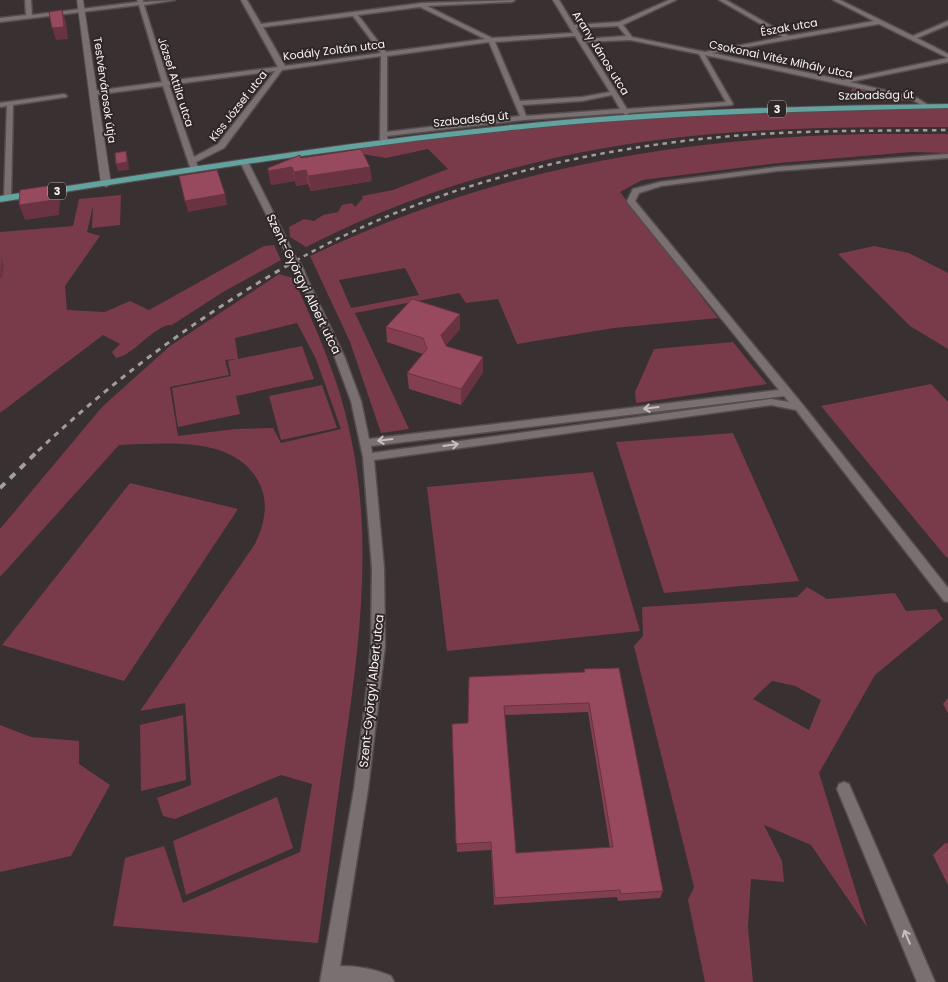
<svg xmlns="http://www.w3.org/2000/svg" width="948" height="982" viewBox="0 0 948 982" font-family="Poppins,sans-serif">
  <rect width="100%" height="100%" fill="#383031"/>
  <g fill="#793b4a" fill-rule="evenodd">
    <polygon points="853,86 908,98 916,101 851,100 849,96"/>
    <path d="M908 108 948 109V127C862 127 777 127 692 136 559 149 425 186 306 247L290 237 289 227 304 219 314 221 323 215 338 212 342 205 352 203 355 207 363 198 362 196 393 190 448 169 428 149 386 158 357 153 356 149C479 131 602 119 726 112 787 109 848 110 908 108Z"/>
    <path d="M867 134H948V153L912 152 779 163 642 180 620 192 718 318 614 328 517 344 498 299 466 303 459 293 355 313 409 429 381 433 350 342 310 256C488 171 670 138 867 134ZM405 268 419 295 351 308 339 280Z"/>
    <path d="M121 195 120 225 92 228 93 206 87 232 100 236 65 286 67 310 105 312 130 301 149 310 264 246 274 245 281 260 223 292 172 325C155 324 133 356 116 358L112 352 120 344 103 335 0 413V232L73 226 79 199Z"/>
    <polygon points="874,246 909,253 948,273 948,349 910,326 838,254"/>
    <path d="M279 274 293 278C316 328 339 379 350 433 373 537 360 641 345 745 336 811 327 877 318 943L113 926 125 858 164 846 183 903 300 852 312 784 281 775 175 819 163 816 157 798 191 785 185 703 140 711 255 544C265 523 270 500 257 479 231 435 163 444 119 445L0 577V529L102 407 170 346ZM297 323 316 359 341 429 281 443 273 428 235 429 178 436 170 387 229 375 225 360 236 359 228 361 231 376 172 388 178 427 240 414 236 396 314 379 302 346 238 359 235 338Z"/>
    <polygon points="733,342 767,384 636,403 635,392 654,349"/>
    <polygon points="931,384 948,402 948,557 946,557 821,406"/>
    <polygon points="322,385 337,428 281,440 269,396"/>
    <polygon points="733,433 799,581 664,593 616,442"/>
    <polygon points="593,472 640,631 447,651 427,487"/>
    <polygon points="130,483 238,509 124,681 2,645"/>
    <path d="M807 587 827 599 895 593 906 611 936 609 943 619 875 675 819 773 867 927 811 845 764 825 782 861 784 882 751 879 748 927 753 982H705L688 900 694 887 634 646 643 636 642 607 797 597ZM772 681 795 686 821 700 809 730 753 699Z"/>
    <polygon points="183,715 186,780 141,791 140,725"/>
    <polygon points="0,725 31,737 79,741 79,764 110,785 71,856 0,872"/>
    <polygon points="277,797 293,848 186,895 173,841"/>
  </g>
  <g fill="none" stroke-linecap="round" stroke-linejoin="round">
    <g stroke="#544d4e" stroke-width="3">
      <g id="minor">
        <path d="M25 0H31L32 15 138 2 137 0H143V2L175 0 144 5 168 81 278 67 241 0H247L261 24 422 3 515 0 512 2 427 6 492 38 573 33 553 0H559L574 25 619 22 669 0H676L623 25 632 37 705 52 783 37 719 0H726L789 36 874 21 833 0H840L913 36 948 21V25L917 38 948 54V58L879 24 712 53 843 80 948 58V62L850 82 917 98 928 105 929 106 926 108 913 100 705 55 733 104 732 105 629 113 626 115 623 113 524 120 387 136 388 140 384 142 380 140 381 56 282 70 224 148 196 162 198 167 194 169 190 167 163 86 94 95 91 93 94 91 162 82 139 5 0 22V18L26 15ZM420 7 485 39 386 52 358 15ZM353 16 381 53 285 66 263 27ZM618 26 626 36 583 39 576 28ZM575 36 610 92 582 97 520 101 495 42ZM630 40 699 54 726 102 627 109 585 42ZM489 42 520 116 387 132V56ZM275 71 218 144 194 157 169 85ZM612 95 620 109 526 116 522 105 582 101Z"/>
        <polygon points="64,94 67,96 66,97 13,105 11,198 4,200 7,106 0,107 0,103"/>
        <path d="M948 154V158L777 171 661 186 639 193 635 201 803 405 948 588V602L944 601 796 410 771 405 374 460 384 568 385 646 368 789 340 966C357 966 375 969 391 976L394 982H320L354 789 365 704 371 646 372 568 363 457 351 401 335 358 297 274 298 272 301 271 305 274 345 358 361 401 369 439 779 390 628 203 627 201 633 189 660 182 777 167ZM784 396 789 402 771 399 372 453 371 446Z"/>
        <polygon points="241,160 248,162 288,242 287,244 284,244 280,242 240,162"/>
        <polygon points="844,782 849,784 935,982 917,982 837,789 839,784"/>
      </g>
    </g>
    <g stroke="#544d4e" stroke-width="2">
      <polygon id="tertiary" points="77,0 83,0 111,184 106,187 101,184"/>
    </g>
    <g stroke="#544d4e" stroke-width="2">
      <path id="primary" d="M948 104V108C809 111 670 114 532 128 353 145 177 175 0 202V196C177 170 353 140 532 123 670 109 809 106 948 104Z"/>
    </g>
    <use href="#minor" fill="#7a6f71" fill-rule="evenodd"/>
    <use href="#tertiary" fill="#7a6f71" fill-rule="evenodd"/>
    <use href="#primary" fill="#63a39f" fill-rule="evenodd"/>
    <path stroke="#a49d9e" stroke-width="2.5" stroke-dasharray="4.5 4.5" stroke-linecap="butt" d="M288 265C419 190 571 151 721 137 796 130 872 131 948 130"/>
    <path stroke="#a49d9e" stroke-width="3" stroke-dasharray="5.5 5.5" stroke-linecap="butt" d="M38 451C115 378 198 317 290 264"/>
    <polyline stroke="#a49d9e" stroke-width="4" stroke-dasharray="7 7" stroke-linecap="butt" points="0,488 39,450"/>
    <g stroke="#544d4e" stroke-width="9" stroke-linecap="butt">
      <polyline id="minor-bridge-far1" points="284,242 296,265"/>
    </g>
    <g stroke="#544d4e" stroke-width="11" stroke-linecap="butt">
      <polyline id="minor-bridge" points="296,264 301,274"/>
    </g>
    <use href="#minor-bridge-far1" stroke="#7a6f71" stroke-width="8"/>
    <use href="#minor-bridge" stroke="#7a6f71" stroke-width="9"/>
  </g>
  <g fill="#823f50" fill-rule="evenodd">
    <polygon points="301,158 372,181 311,191 308,184 296,186 295,181 271,185 268,168"/>
    <polygon points="386,327 460,329 446,345 483,372 461,405 409,389 407,373 423,354 387,342"/>
    <path d="M584 669 663 891 660 898 618 901 617 897 494 905 491 850 457 852 452 724 468 723 469 677 584 672ZM588 712 610 848 516 853 505 715Z"/>
    <polygon points="948,698 948,713 943,704"/>
    <polygon points="945,843 948,843 948,885 933,855"/>
  </g>
  <g fill="#6a3341">
    <polygon points="62,10 66,22 68,39 56,40 52,28"/>
    <polygon points="126,151 128,158 129,170 118,171 116,164"/>
    <polygon points="292,167 295,181 271,185 268,171"/>
    <polygon points="370,167 372,181 311,191 308,176"/>
    <polygon points="306,170 308,184 296,186 294,172"/>
    <polygon points="54,185 60,200 59,215 25,220 19,205"/>
    <polygon points="225,194 227,205 188,212 185,201"/>
    <polygon points="1,257 4,265 2,278 0,278"/>
    <polygon points="460,314 460,329 442,350 441,335"/>
    <polygon points="483,357 483,372 461,405 461,389"/>
  </g>
  <g fill="#97495d" stroke="#6a3341" fill-rule="evenodd">
    <polygon points="62,10 64,27 52,28 49,12"/>
    <polygon points="361,149 370,167 308,176 306,170 294,172 292,167 268,171 268,168 300,155 301,158"/>
    <polygon points="126,151 127,162 116,164 115,153"/>
    <polygon points="217,170 225,194 185,201 179,176"/>
    <polygon points="54,185 54,200 19,205 20,190"/>
    <polygon points="412,299 460,314 441,335 446,346 483,357 461,389 407,373 427,349 423,338 386,327"/>
    <path d="M619 668 663 891 621 894 620 890 495 898 491 842 456 844 452 724 468 723 469 677 585 672 584 669ZM589 703 613 847 516 853 504 706Z"/>
    <polygon points="945,843 948,843 948,849"/>
  </g>
  <defs><path id="oneway-shaft" d="M-6 0H5M1.5-3L5.5 0L1.5 3" fill="none" stroke-width="1.6" stroke-linecap="round" stroke-linejoin="round" transform="scale(1.25)"/></defs>
  <g stroke="#c6bec0">
    <use href="#oneway-shaft" transform="translate(651 408) rotate(173)"/>
    <use href="#oneway-shaft" transform="translate(385 440) rotate(173)"/>
    <use href="#oneway-shaft" transform="translate(451 445) rotate(-8)"/>
    <use href="#oneway-shaft" transform="translate(907 937) rotate(-113)"/>
  </g>
  <g text-anchor="middle" dominant-baseline="central" stroke-width="4" stroke-linejoin="round" paint-order="stroke">
    <g font-size="11" fill="#f9f3f4" stroke="#2e2627">
      <text transform="translate(789 27) rotate(-10)">Észak utca</text>
      <text transform="translate(334 50) rotate(-7)">Kodály Zoltán utca</text>
      <text transform="translate(601 53) rotate(58)">Arany János utca</text>
      <text transform="translate(781 59) rotate(12)">Csokonai Vitéz Mihály utca</text>
      <text transform="translate(176 82) rotate(72)">József Attila utca</text>
      <text transform="translate(105 90) rotate(82)">Testvérvárosok útja</text>
      <text transform="translate(876 95) rotate(-1)">Szabadság út</text>
      <text transform="translate(238 106) rotate(-52)">Kiss József utca</text>
      <text transform="translate(471 119) rotate(-6)">Szabadság út</text>
    </g>
    <g fill="#2e2627" stroke="#bcb6b6" stroke-width="1">
      <rect x="768" y="100.5" width="18" height="17" rx="4"/>
      <rect x="48" y="182.5" width="18" height="17" rx="4"/>
    </g>
    <g font-size="11" font-weight="bold" fill="#f9f3f4">
      <text x="777" y="109">3</text>
      <text x="57" y="191">3</text>
    </g>
    <g font-size="12" fill="#f9f3f4" stroke="#2e2627">
      <text transform="translate(304 284) rotate(64)">Szent-Györgyi Albert utca</text>
      <text transform="translate(371 691) rotate(-84)">Szent-Györgyi Albert utca</text>
    </g>
  </g>
</svg>
